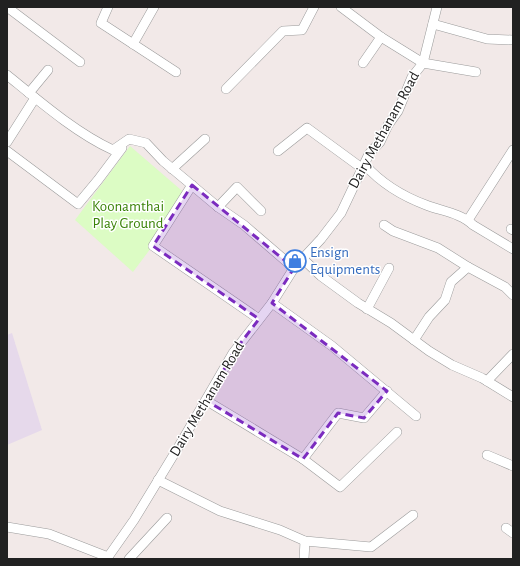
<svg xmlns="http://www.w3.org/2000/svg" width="520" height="566" viewBox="0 0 520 566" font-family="'Alegreya Sans',sans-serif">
  <rect width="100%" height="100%" fill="#f2e9e8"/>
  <polygon fill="#e6d9eb" points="12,333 42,430 7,445 7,335"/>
  <polygon fill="#dcfcc4" points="130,146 188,196 160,236 133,272 75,220"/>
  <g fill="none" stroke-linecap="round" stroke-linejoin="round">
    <g stroke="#9b9b9b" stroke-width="10">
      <g id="street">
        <polyline points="7,7 80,62"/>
        <polyline points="108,7 101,23 176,72"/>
        <polyline points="341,7 381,37 423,63 476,72"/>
        <polyline points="433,24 487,39 513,40"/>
        <polyline points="133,44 154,7"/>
        <polyline points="363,63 381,37"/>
        <path d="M7 75C39 101 76 133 113 150L129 139 146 143 163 161 218 207 244 225 294 268"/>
        <polyline points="226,89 283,31 302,30 314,7"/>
        <polyline points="29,93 48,70"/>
        <polyline points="7,142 35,98"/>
        <polyline points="7,151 78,204 98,180 122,148"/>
        <polyline points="278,151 307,128 363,169"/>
        <path d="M365 165C382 184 402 196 426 205 441 211 461 213 473 225L513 249"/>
        <polyline points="172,169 205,139"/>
        <polyline points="192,185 153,246 259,319"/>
        <polyline points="218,207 237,187 261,211"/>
        <polyline points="468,220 513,150"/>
        <polyline points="384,225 393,231 438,248 468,267 451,282 445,300 429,317 414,340"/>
        <polyline points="511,229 513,230"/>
        <polyline points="303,259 321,276 358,303 391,323 429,351 452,365 482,378 513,397"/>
        <polyline points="468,267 505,287 513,295"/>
        <polyline points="272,303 332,346 416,416"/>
        <polyline points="367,309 389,268"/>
        <polyline points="487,381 513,354"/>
        <polyline points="207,401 303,459 340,487 397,432"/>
        <polyline points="487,455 513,466"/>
        <polyline points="303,459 338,413 364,418 387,391"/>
        <polyline points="158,480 220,511 280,530 305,541 371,547 413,515"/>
        <polyline points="7,527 49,534 108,557 134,520 179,446 233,353 272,303 294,268 321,239 341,213 369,154 380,142 388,125 398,111 412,77 423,63 437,7"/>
        <polyline points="506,528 513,533"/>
        <polyline points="129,559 167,518"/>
        <polyline points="304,559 305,541"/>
      </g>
    </g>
    <use href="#street" stroke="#fff" stroke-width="9"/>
  </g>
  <path fill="#7b2cbf" fill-opacity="0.2" stroke="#7b2cbf" stroke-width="3" stroke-dasharray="8 5" stroke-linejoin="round" d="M192 185 294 268 272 303 387 391 364 418 338 413 303 459 207 401 233 353 259 319 153 246Z"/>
  <defs>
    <g id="shop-ring" transform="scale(1.15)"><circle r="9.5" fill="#fff" stroke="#3f7fe0" stroke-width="1.5"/><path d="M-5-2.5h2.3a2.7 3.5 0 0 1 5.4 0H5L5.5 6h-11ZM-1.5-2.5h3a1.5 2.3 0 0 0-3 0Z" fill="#3f7fe0"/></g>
  </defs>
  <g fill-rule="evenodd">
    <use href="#shop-ring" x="295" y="261"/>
  </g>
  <g text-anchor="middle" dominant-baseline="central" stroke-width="3" stroke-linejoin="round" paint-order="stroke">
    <g font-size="15" fill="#212121" stroke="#fff">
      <text transform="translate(384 130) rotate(-61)">Dairy Methanam Road</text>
      <text transform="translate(207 399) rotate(-59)">Dairy Methanam Road</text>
    </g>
    <g font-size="15" fill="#3a8307" stroke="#fff">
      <text x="128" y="206">Koonamthai<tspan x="128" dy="17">Play Ground</tspan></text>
    </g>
    <g font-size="15" fill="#366cbe" stroke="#fff" text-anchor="start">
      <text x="310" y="252">Ensign<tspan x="310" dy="17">Equipments</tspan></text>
    </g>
  </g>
  <rect width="520" height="566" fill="none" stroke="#212121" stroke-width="16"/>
</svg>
